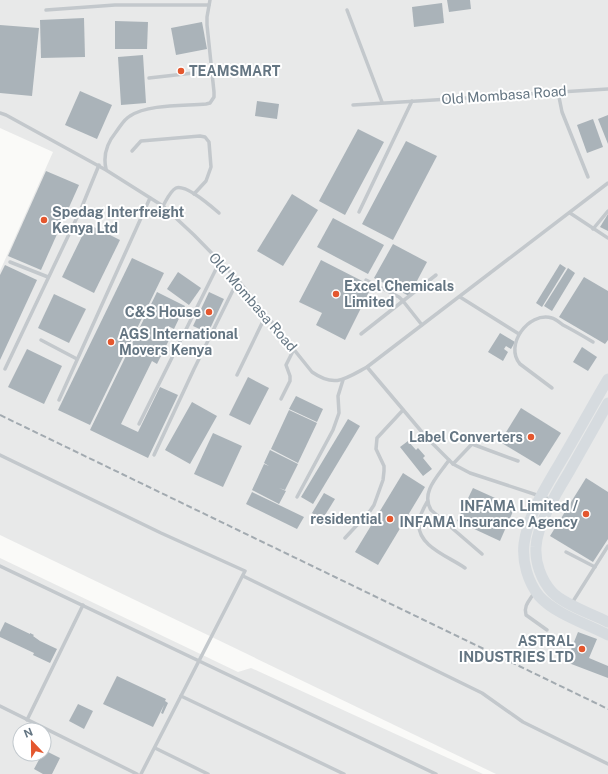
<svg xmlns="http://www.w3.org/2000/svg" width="608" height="774" viewBox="0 0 608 774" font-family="'Public Sans',sans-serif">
  <rect width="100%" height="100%" fill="#fafaf8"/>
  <g fill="#e8e9e9" fill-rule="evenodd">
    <polygon points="0,0 608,0 608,774 496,774 0,535 0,271 53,152 0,128"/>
    <path d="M0 558 238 672 251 668 483 774H0ZM20 730H44V754H20Z"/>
  </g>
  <g fill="#aab3b9">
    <polygon points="447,0 470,0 471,9 449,12"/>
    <polygon points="442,3 444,23 414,27 412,7"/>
    <polygon points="84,18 85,57 41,58 40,20"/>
    <polygon points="115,21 148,22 147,49 115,49"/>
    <polygon points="202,22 207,49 176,55 171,28"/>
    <polygon points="0,25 39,28 32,96 0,93"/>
    <polygon points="143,55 146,103 121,105 118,57"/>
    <polygon points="80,91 112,105 97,139 65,125"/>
    <polygon points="257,101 279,104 277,119 255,116"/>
    <polygon points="608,115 608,144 598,119"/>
    <polygon points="593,119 603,147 587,153 577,125"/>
    <polygon points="358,129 384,142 345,215 319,201"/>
    <polygon points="406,141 437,156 393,240 362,224"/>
    <polygon points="46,171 79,185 41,270 8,256"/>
    <polygon points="292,194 318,210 283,266 257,251"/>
    <polygon points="608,214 608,231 600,227"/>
    <polygon points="333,218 384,245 368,274 317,247"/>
    <polygon points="88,224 120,240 94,293 62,277"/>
    <polygon points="393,244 427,262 409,296 374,278"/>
    <polygon points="132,258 164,273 90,425 58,410"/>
    <polygon points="321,260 372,286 345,340 316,325 322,313 299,302"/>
    <polygon points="560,264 566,268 542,307 536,303"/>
    <polygon points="5,265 37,280 0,360 0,275"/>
    <polygon points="568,268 575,273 552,311 544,306"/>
    <polygon points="178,272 201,288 189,305 167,289"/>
    <polygon points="584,277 608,291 608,340 605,344 559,317"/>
    <polygon points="157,292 185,306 174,329 168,326 164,335 170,338 157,364 152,361 121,424 138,432 160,387 178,395 148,458 90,430"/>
    <polygon points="209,292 224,299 208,333 193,326"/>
    <polygon points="54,294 86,309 69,343 38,328"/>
    <polygon points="500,333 515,342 511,349 506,346 504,349 508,352 503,361 488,352"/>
    <polygon points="582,347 597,357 588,371 573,362"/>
    <polygon points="27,349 62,366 44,404 8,387"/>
    <polygon points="248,377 269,388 250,425 229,415"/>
    <polygon points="296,396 323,409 317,422 289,409"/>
    <polygon points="192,402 217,416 190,464 165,450"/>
    <polygon points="521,408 561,433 540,466 500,442"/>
    <polygon points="289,410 317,423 298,463 271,449"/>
    <polygon points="348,419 360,426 313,504 301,497"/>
    <polygon points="213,433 242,446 223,487 194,474"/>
    <polygon points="408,441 416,450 418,448 425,456 423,458 432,469 423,476 400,447"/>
    <polygon points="270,450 298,464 285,490 279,488 286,491 279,504 252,490 264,464 269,466 264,463"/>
    <polygon points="403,473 425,487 378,565 355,552"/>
    <polygon points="586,478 608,492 608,539 593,562 550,536"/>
    <polygon points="473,488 515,507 500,541 457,521"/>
    <polygon points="252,492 304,517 297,529 246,504"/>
    <polygon points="324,493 335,499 322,520 312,513"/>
    <polygon points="5,622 30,634 30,633 34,635 33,636 40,641 57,649 50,663 33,655 34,653 0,637 0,632"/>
    <polygon points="578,632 597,639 589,658 608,666 608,678 566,662"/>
    <polygon points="117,676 166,699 165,701 168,703 163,714 161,713 164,705 153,727 103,704"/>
    <polygon points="78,704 93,711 84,729 69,721"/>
    <polygon points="44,750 60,758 52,774 43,774 34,769 42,754 44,754"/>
  </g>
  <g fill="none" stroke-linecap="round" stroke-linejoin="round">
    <g stroke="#c3c8cc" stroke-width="3.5">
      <polyline points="46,10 115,5 209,5"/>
      <polyline points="347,10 382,102"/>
      <polyline points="149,78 211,71"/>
      <polyline points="558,92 562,112 588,177"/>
      <polyline points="353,105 608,89"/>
      <path d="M0 113 6 115 106 170 163 206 194 235 238 280 312 372C335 388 345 379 367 367L608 183"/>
      <polyline points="132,151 141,141 200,136 205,137 209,142 211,167 206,181 194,194"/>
      <path d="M106 169C103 156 107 143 116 132 120 127 124 119 130 116 148 104 184 106 206 104L210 103 214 97V92L207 25V17L210 0"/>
      <path d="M163 206C166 201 170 191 176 188 186 184 211 206 219 213"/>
      <polyline points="359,212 412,101"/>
      <polyline points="570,213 608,238"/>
      <polyline points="593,229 608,211"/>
      <polyline points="10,262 48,277"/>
      <polyline points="366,280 399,297 403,301 422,325"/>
      <polyline points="460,297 519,334"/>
      <polyline points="361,334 436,275"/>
      <polyline points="41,340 77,359"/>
      <polyline points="367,367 427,438 453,464 470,473 552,500"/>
      <polyline points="5,369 81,209 99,165"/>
      <polyline points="237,375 266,315"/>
      <path d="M552 388 520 364C504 346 528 311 552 318 556 319 560 323 563 325 573 330 583 336 593 342"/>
      <polyline points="281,399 290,381 290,376 286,365 294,349"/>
      <polyline points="59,400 150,198"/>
      <polyline points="139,424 220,261"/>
      <polyline points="0,455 161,533 245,571 141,774"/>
      <polyline points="154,455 194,369 238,280"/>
      <path d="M449 460C439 475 420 492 431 510L482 554"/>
      <polyline points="453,464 472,444 518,461"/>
      <polyline points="297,497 333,430 339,413 338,396 343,380"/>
      <path d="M427 502C424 508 419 516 419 522 416 546 450 557 465 568"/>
      <polyline points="345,538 370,511 374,505 383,480 384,471 384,466 376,449 377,438 403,410"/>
      <polyline points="566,552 595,567"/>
      <polyline points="0,566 436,774"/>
      <polyline points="243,576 482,693 523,722 608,764"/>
      <path d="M534 593C530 600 523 606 526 615L547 630"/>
      <polyline points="572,603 608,546"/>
      <polyline points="181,696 344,774"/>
      <polyline points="0,706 137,774"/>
      <polyline points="27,720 83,605"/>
      <polyline points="155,748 208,774"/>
    </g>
    <g stroke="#d6dbdf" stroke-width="11">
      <path d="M608 379C592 406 577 434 561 461 546 487 528 514 524 544 522 562 528 582 539 596 555 614 587 624 608 635"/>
      <path d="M608 403C595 426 582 449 569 472 557 492 537 524 536 547 535 562 541 580 552 592 563 604 592 614 608 622"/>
    </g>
    <polyline stroke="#a2aab0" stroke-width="2" stroke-dasharray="6 3" stroke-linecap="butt" points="0,415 608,709"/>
  </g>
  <g fill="#e4572e" stroke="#fff" stroke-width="1.5">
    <circle cx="181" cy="71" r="4"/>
    <circle cx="44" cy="220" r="4"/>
    <circle cx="336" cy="294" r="4"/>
    <circle cx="209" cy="312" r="4"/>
    <circle cx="111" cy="342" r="4"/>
    <circle cx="531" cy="437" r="4"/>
    <circle cx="586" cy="514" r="4"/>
    <circle cx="390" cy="519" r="4"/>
    <circle cx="582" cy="649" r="4"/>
  </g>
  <g text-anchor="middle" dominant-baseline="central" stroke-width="4" stroke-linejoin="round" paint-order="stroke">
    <g font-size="14" font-weight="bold" fill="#657683" stroke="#fff" text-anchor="end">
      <text x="189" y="71" text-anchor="start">TEAMSMART</text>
      <text x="52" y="212" text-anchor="start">Spedag Interfreight<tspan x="52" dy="16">Kenya Ltd</tspan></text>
      <text x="344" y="286" text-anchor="start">Excel Chemicals<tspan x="344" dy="16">Limited</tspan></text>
      <text x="201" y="312">C&amp;S House</text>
      <text x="119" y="334" text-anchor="start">AGS International<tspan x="119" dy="16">Movers Kenya</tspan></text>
      <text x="523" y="437">Label Converters</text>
      <text x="578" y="506">INFAMA Limited /<tspan x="578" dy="16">INFAMA Insurance Agency</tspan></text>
      <text x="382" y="519">residential</text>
      <text x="574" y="641">ASTRAL<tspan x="574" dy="16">INDUSTRIES LTD</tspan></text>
    </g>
    <g font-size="14" fill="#657683" stroke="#fff">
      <text transform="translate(504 95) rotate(-4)">Old Mombasa Road</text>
      <text transform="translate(253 302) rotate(49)">Old Mombasa Road</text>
    </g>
  </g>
  <g transform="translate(32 742) rotate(338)"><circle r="19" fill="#ffffff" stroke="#c1c8cd"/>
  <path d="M0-3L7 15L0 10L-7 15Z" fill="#e4572e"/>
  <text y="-6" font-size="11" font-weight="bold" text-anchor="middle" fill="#657683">N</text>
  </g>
</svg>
